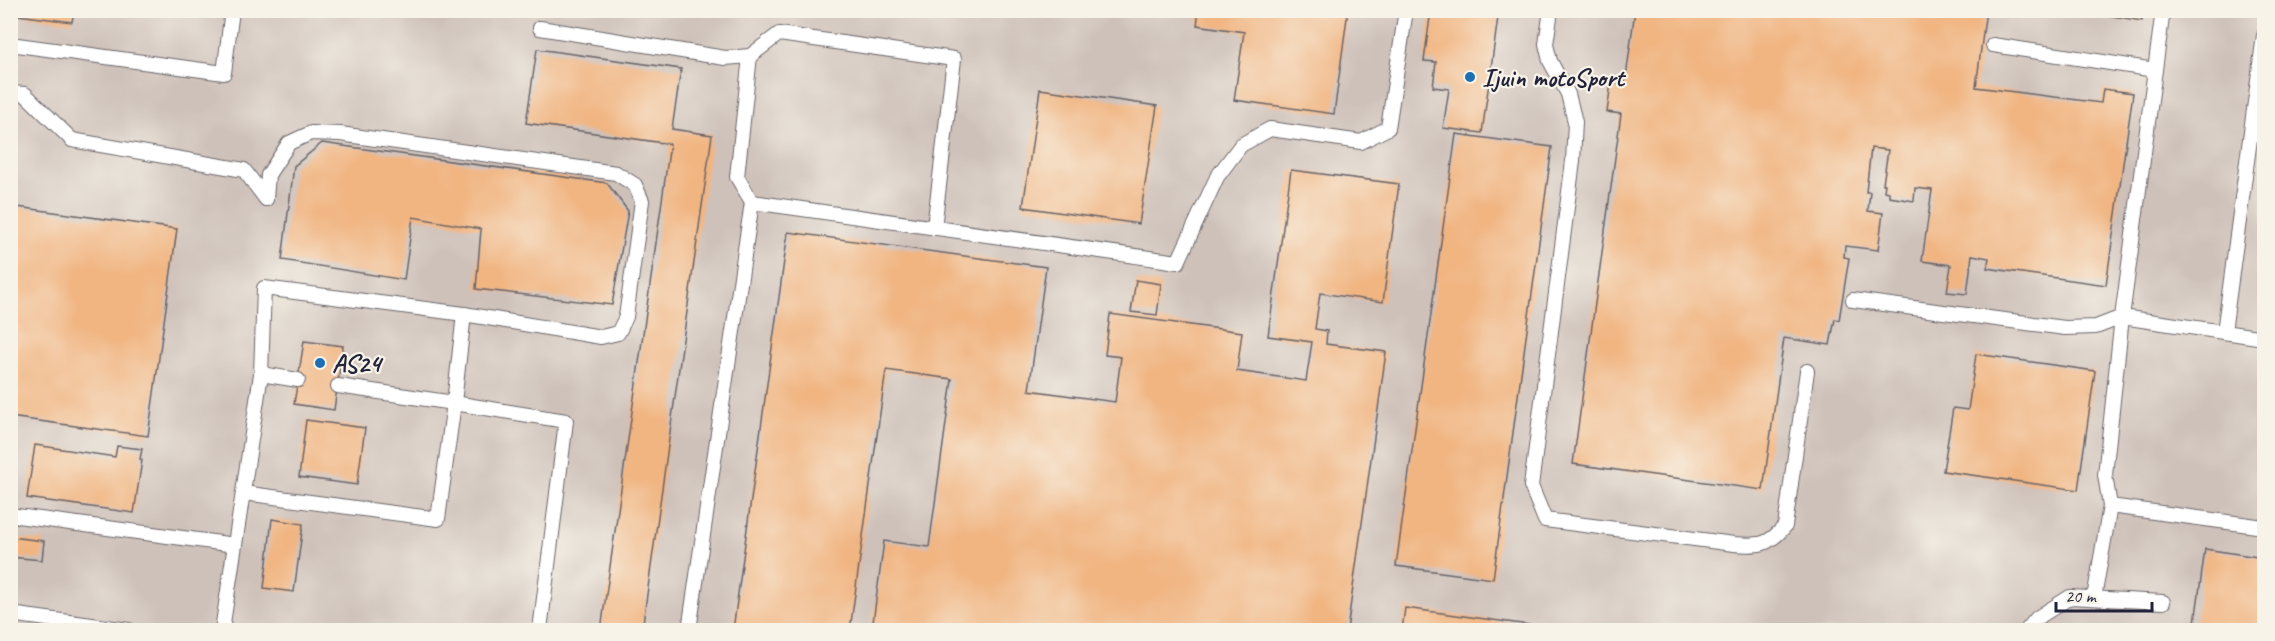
<svg xmlns="http://www.w3.org/2000/svg" width="2275" height="641" viewBox="0 0 2275 641" font-family="Caveat,sans-serif">
  <rect width="100%" height="100%" fill="#f7f3e8"/>
  <filter id="ink" filterUnits="userSpaceOnUse"><feTurbulence type="fractalNoise" baseFrequency=".0167" numOctaves="2"/><feDisplacementMap in="SourceGraphic" scale="12" xChannelSelector="R" yChannelSelector="G"/><feConvolveMatrix kernelMatrix="1 2 1 2 8 2 1 2 1" color-interpolation-filters="sRGB"/></filter>
  <filter id="wash" filterUnits="userSpaceOnUse"><feTurbulence type="fractalNoise" baseFrequency=".008" numOctaves="4" result="noise"/><feDisplacementMap in="SourceGraphic" scale="24" xChannelSelector="R" yChannelSelector="G"/><feGaussianBlur stdDeviation="1.35" result="paint"/><feColorMatrix in="noise" values="0 0 0 0 0 0 0 0 0 0 0 0 0 0 0 0 0 1.4 0 .05"/><feComposite in="paint" operator="in"/></filter>
  <g filter="url(#wash)">
    <rect width="100%" height="100%" fill="#eedebc"/>
    <rect fill="#cec1ba" x="11" y="11" width="2253" height="619"/>
    <g id="blocks">
      <g fill="#f1b582">
        <polygon points="10,10 74,10 72,22 10,14"/>
        <polygon points="1199,10 1348,10 1334,114 1234,100 1244,32 1197,25"/>
        <polygon points="1431,10 1499,10 1482,133 1443,128 1449,89 1433,87 1436,62 1424,61"/>
        <polygon points="1635,10 1986,10 1976,87 2101,103 2103,89 2133,93 2106,285 1987,268 1989,258 1972,255 1967,294 1947,292 1951,265 1922,261 1932,190 1915,188 1914,201 1889,197 1889,192 1884,191 1885,184 1883,184 1888,150 1871,148 1866,192 1870,192 1868,211 1883,213 1878,250 1845,246 1844,257 1849,258 1839,320 1835,319 1830,345 1784,338 1763,490 1573,464 1621,114 1607,112 1611,83 1625,85"/>
        <polygon points="2075,10 2144,10 2142,21"/>
        <polygon points="537,49 681,69 672,129 712,135 642,630 601,630 670,144 526,123"/>
        <polygon points="1040,89 1157,106 1139,224 1023,207"/>
        <polygon points="1456,134 1552,147 1493,579 1396,566"/>
        <polygon points="322,143 607,183 628,211 612,305 476,289 481,229 413,217 404,280 282,260 294,166"/>
        <polygon points="1291,170 1399,184 1383,302 1320,293 1315,329 1327,331 1326,344 1386,352 1347,630 872,630 884,541 929,547 952,379 886,370 850,630 733,630 788,232 1046,267 1029,390 1115,402 1121,357 1105,355 1110,314 1242,332 1237,371 1306,381 1312,342 1268,336"/>
        <polygon points="10,206 177,229 148,436 10,417"/>
        <polygon points="1136,280 1161,284 1157,315 1131,312"/>
        <polygon points="304,341 343,346 334,410 294,404"/>
        <polygon points="1976,354 2095,371 2078,490 1943,471 1953,408 1968,410"/>
        <polygon points="306,420 365,428 357,485 299,477"/>
        <polygon points="35,445 115,457 117,446 142,449 140,459 142,460 134,513 27,498"/>
        <polygon points="272,519 303,524 294,592 264,588"/>
        <polygon points="10,537 44,541 42,560 10,557"/>
        <polygon points="2205,549 2264,558 2264,630 2194,630"/>
        <polygon points="1405,608 1559,629 1559,630 1402,630"/>
      </g>
    </g>
  </g>
  <g filter="url(#ink)">
    <use href="#blocks" fill-opacity="0" stroke="#696468" stroke-width="1.5"/>
    <g fill="none" stroke-linecap="round" stroke-linejoin="round">
      <g stroke="#696468" stroke-width="16">
        <g id="service">
          <path d="M1551 10 1546 44 1550 61 1568 94 1575 122 1573 161 1531 486 1545 520 1734 544C1759 546 1768 546 1785 526L1807 371"/>
          <polyline points="2163,10 2122,317 2105,475 2110,506 2264,527"/>
          <polyline points="540,28 725,58 750,56 779,34 954,59 934,228"/>
          <polyline points="10,44 224,73 232,10"/>
          <polyline points="1993,45 2155,70"/>
          <polyline points="750,56 737,177 752,202"/>
          <polyline points="10,93 25,94 72,140 244,170 266,199"/>
          <polyline points="1853,300 2065,328 2096,327 2122,317 2264,338"/>
          <polyline points="464,314 454,403 566,421 540,630"/>
          <polyline points="2224,332 2264,35"/>
          <polyline points="261,374 298,380"/>
          <polyline points="243,493 438,519 454,403 338,386"/>
          <polyline points="10,515 235,545"/>
          <polyline points="2094,598 2110,506"/>
          <polyline points="10,614 129,630"/>
          <polyline points="222,630 261,374 264,288 464,314 601,337 618,333 626,317 642,201 635,185 616,173 340,134 311,133 289,143 268,175 266,199"/>
          <polyline points="689,630 752,202 1178,262 1217,177 1241,145 1270,129 1361,142 1388,128 1406,10"/>
          <polyline points="2027,630 2037,618 2070,597 2163,602"/>
        </g>
      </g>
      <use href="#service" stroke="#fff" stroke-width="14"/>
    </g>
  </g>
  <g fill="#1f6fb2" stroke="#f7f3e8" stroke-width="2">
    <circle cx="1470" cy="77" r="6"/>
    <circle cx="320" cy="363" r="6"/>
  </g>
  <g text-anchor="middle" dominant-baseline="central" stroke-width="4.5" stroke-linejoin="round" paint-order="stroke">
    <g font-size="26" font-weight="bold" fill="#22223b" stroke="#f7f3e8" text-anchor="start">
      <text x="1482" y="77">Ijuin motoSport</text>
      <text x="332" y="363">AS24</text>
    </g>
  </g>
  <rect width="2275" height="641" fill="none" stroke="#f7f3e8" stroke-width="36"/>
  <path d="M2056 602v9h96v-9" fill="none" stroke="#22223b" stroke-width="3"/>
  <text x="2065" y="602" font-size="18" fill="#22223b" stroke="#f7f3e8" stroke-width="4.5" paint-order="stroke">20 m</text>
</svg>
